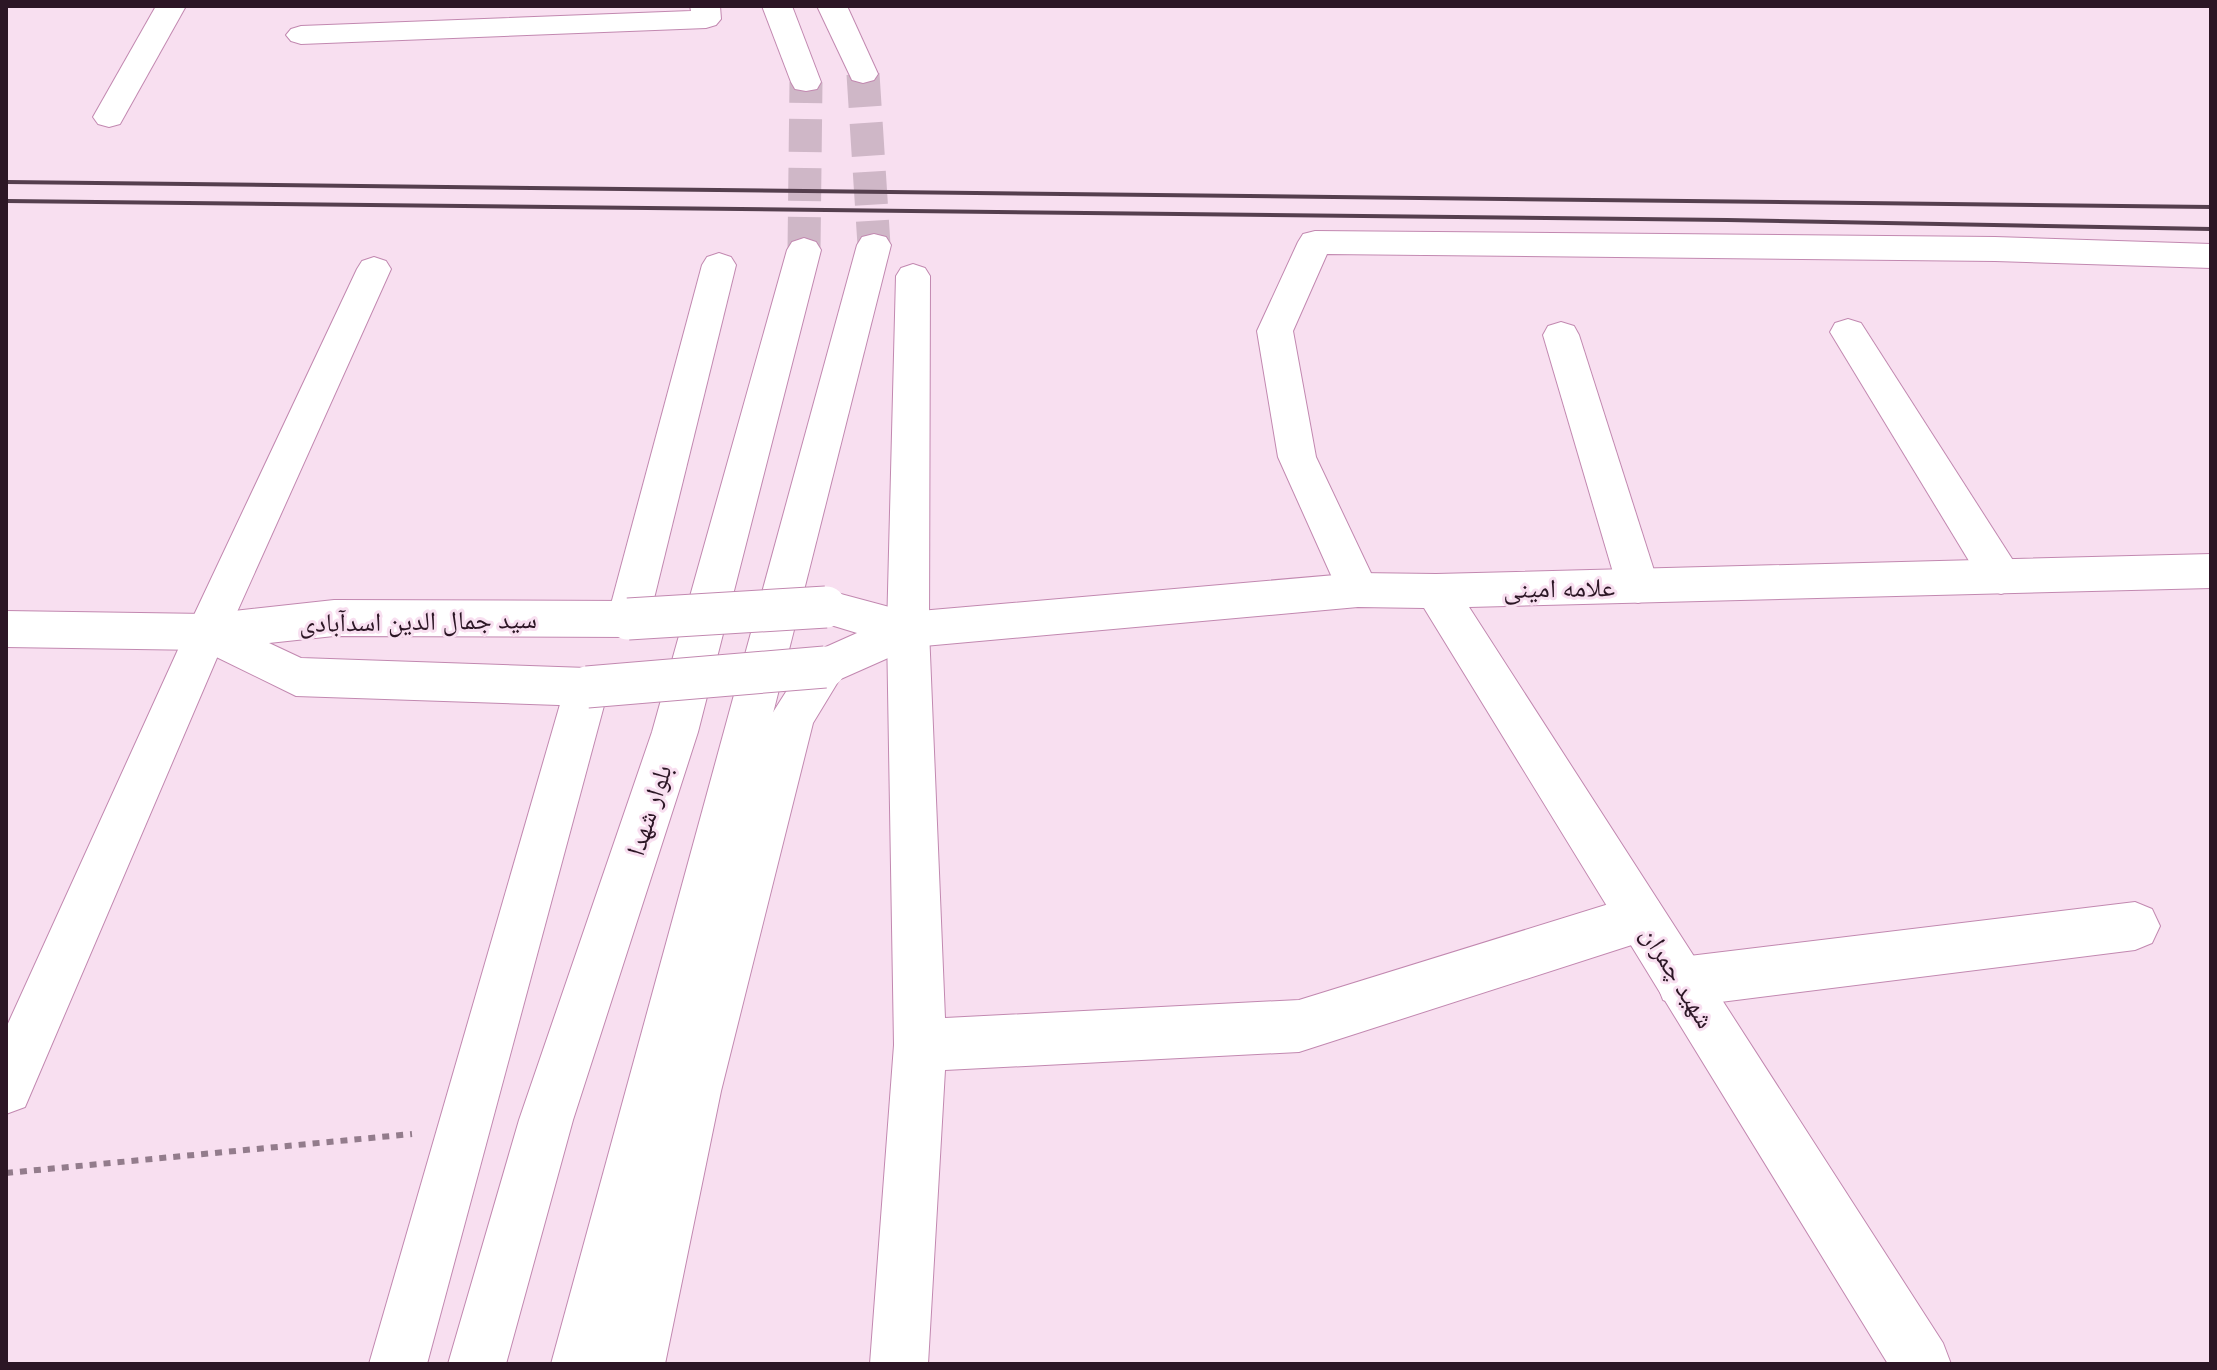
<svg xmlns="http://www.w3.org/2000/svg" width="2217" height="1370" viewBox="0 0 2217 1370" font-family="Roboto,'Noto Naskh Arabic',sans-serif">
  <rect width="100%" height="100%" fill="#f8dff0"/>
  <g fill="none" stroke-linecap="round" stroke-linejoin="round">
    <g stroke="#cfb7c7" stroke-width="33" stroke-dasharray="33 16" stroke-linecap="butt">
      <polyline points="863,74 874,245"/>
      <polyline points="804,250 806,82"/>
    </g>
    <g stroke="#c288b0" stroke-width="2">
      <g id="minor">
        <polygon points="156,6 186,6 120,124 109,127 98,124 93,117"/>
        <polygon points="690,6 720,6 721,19 716,25 706,28 301,44 291,41 286,35 291,29 301,26 691,11"/>
        <polygon points="1315,231 1995,237 2211,244 2211,268 1995,261 1327,254 1293,331 1316,457 1379,590 1373,602 1358,607 1343,602 1278,457 1257,331 1298,242 1303,234"/>
        <polygon points="719,253 731,257 736,265 649,619 643,631 628,637 613,631 607,619 702,265 707,257"/>
        <polygon points="374,257 386,261 391,269 228,632 25,1107 6,1114 6,1028 186,632 357,269 362,261"/>
        <polygon points="913,264 925,268 930,276 929,630 945,1018 1299,1000 1641,894 1658,901 1666,918 1658,935 1641,942 1299,1052 945,1070 928,1364 870,1364 894,1045 887,630 896,276 901,268"/>
        <polygon points="1848,319 1861,323 2016,565 2022,577 2016,589 2001,594 1986,589 1830,332 1835,323"/>
        <polygon points="1561,322 1574,326 1579,335 1659,586 1653,598 1638,603 1623,598 1617,586 1543,335 1548,326"/>
        <polygon points="825,648 840,654 847,667 813,723 721,1091 665,1364 607,1364 669,1091 770,717 810,654"/>
        <polygon points="587,668 603,674 609,687 427,1364 369,1364 565,687 571,674"/>
        <polygon points="2135,902 2152,909 2160,926 2152,943 2135,950 1681,1007 1663,1000 1656,982 1663,964 1681,957"/>
      </g>
    </g>
    <g stroke="#c288b0" stroke-width="2">
      <g id="tertiary">
        <polygon points="762,6 792,6 821,82 817,89 806,91 795,89 791,82"/>
        <polygon points="817,6 847,6 878,74 874,80 863,83 852,80"/>
        <polygon points="874,234 886,237 891,245 609,1364 551,1364 857,245 862,237"/>
        <polygon points="804,238 816,242 821,250 698,732 573,1120 506,1364 448,1364 519,1120 652,732 787,250 792,242"/>
        <polygon points="2211,554 2211,588 1469,607 1943,1343 1951,1364 1888,1364 1424,608 1358,607 913,647 825,686 810,680 803,667 810,654 857,633 811,619 805,607 811,595 826,590 908,612 1358,573 1436,574"/>
        <polygon points="334,600 628,601 643,607 649,619 643,631 628,637 334,636 269,643 301,658 587,668 603,674 609,687 603,700 587,706 296,696 202,650 6,647 6,611 207,614"/>
      </g>
    </g>
    <polyline stroke="#937c8c" stroke-width="6" stroke-dasharray="7 7" stroke-linecap="butt" points="6,1173 412,1134"/>
    <use href="#minor" fill="#fff" fill-rule="evenodd"/>
    <use href="#tertiary" fill="#fff" fill-rule="evenodd"/>
    <g stroke="#553f4e" stroke-width="4">
      <polyline points="6,182 2211,207"/>
      <polyline points="6,201 1727,220 2211,229"/>
    </g>
    <g stroke="#c288b0" stroke-width="43" stroke-linecap="butt">
      <g id="tertiary-bridge">
        <polyline points="628,619 826,607"/>
        <polyline points="587,687 825,667"/>
      </g>
    </g>
    <use href="#tertiary-bridge" stroke="#fff" stroke-width="41"/>
  </g>
  <g text-anchor="middle" dominant-baseline="central" stroke-width="6" stroke-linejoin="round" paint-order="stroke">
    <g font-size="26" fill="#2c1625" stroke="#f8dff0">
      <text transform="translate(1559 588) rotate(-1)">علامه امینی</text>
      <text transform="translate(418 621) rotate(-1)">سید جمال الدین اسدآبادی</text>
      <text transform="translate(649 810) rotate(-72)">بلوار شهدا</text>
      <text transform="translate(1678 977) rotate(58)">شهید چمران</text>
    </g>
  </g>
  <rect width="2217" height="1370" fill="none" stroke="#2c1625" stroke-width="16"/>
</svg>
